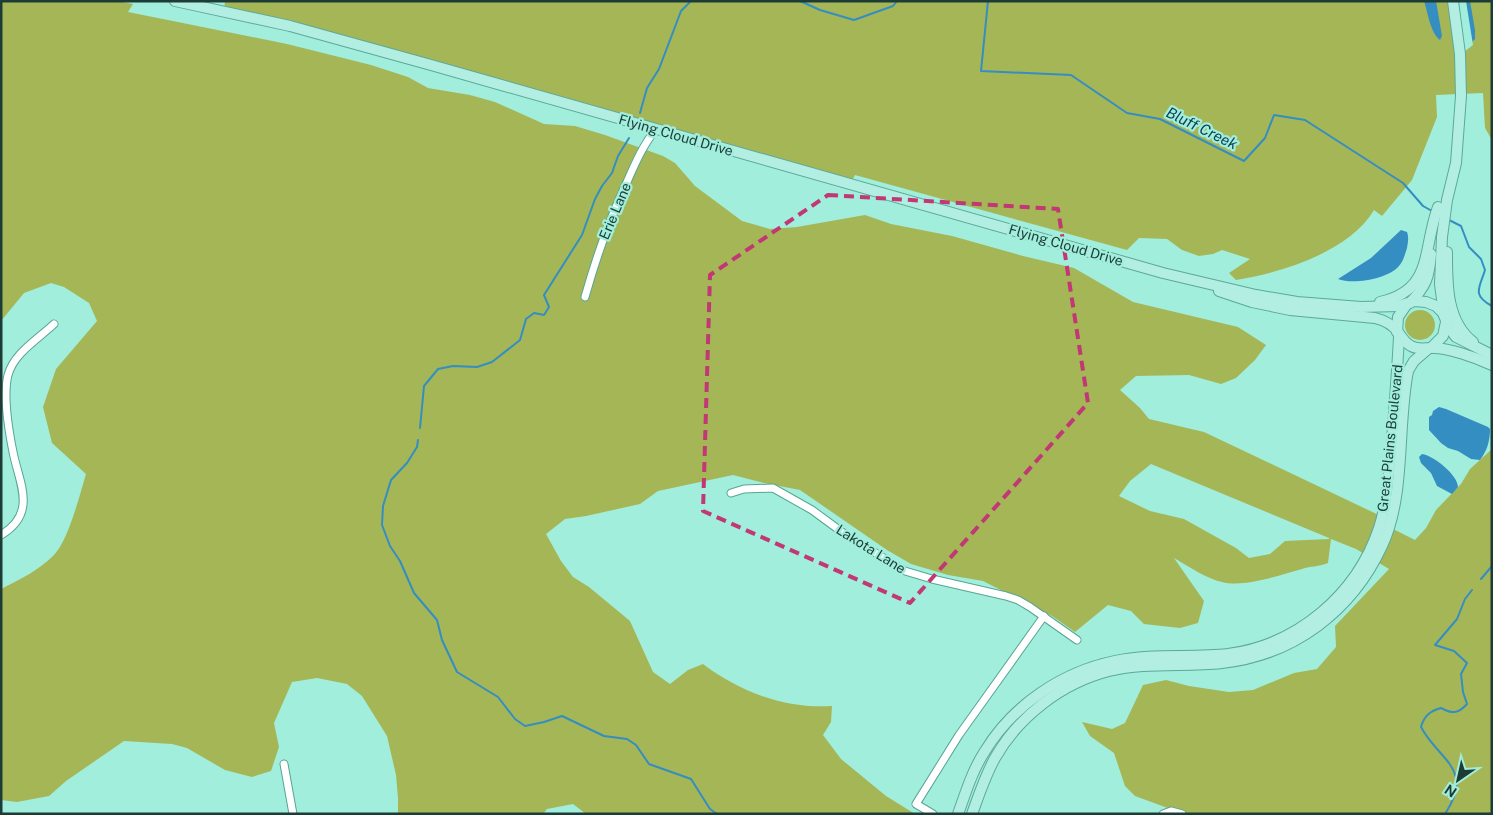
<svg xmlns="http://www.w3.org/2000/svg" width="1493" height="815" viewBox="0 0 1493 815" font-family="'Public Sans',sans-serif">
  <rect width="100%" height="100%" fill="#a1eedc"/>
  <g fill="#a5b657" fill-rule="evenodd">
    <path d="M1 1H117L133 4 128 12 287 44 371 65 408 77 428 88 470 95 495 102 544 124 575 126 605 135 663 156 675 163 695 186 742 221 770 229 797 227 865 215 891 224 952 236 1023 256 1074 268 1133 302 1238 327 1266 345 1255 360 1236 378 1221 384 1189 375 1136 376 1120 390 1140 408 1149 419 1204 432 1385 518 1381 523 1415 540 1426 528 1436 510 1461 484 1470 469 1492 449V814H1184L1135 796 1125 786 1114 753 1090 736 1082 722 1112 729 1125 723 1143 685 1166 680 1189 686 1229 692 1253 690 1294 673 1317 669 1336 647 1335 626 1389 569 1356 549 1331 539 1328 563C1318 567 1311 566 1302 569 1280 575 1244 588 1222 582 1207 579 1188 566 1174 558L1204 601 1198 623 1180 628 1144 624 1131 611 1108 605 1075 632 1052 616 983 581 948 575 911 564 887 550 800 490 764 483 733 475 658 491 640 504 586 516 565 519 546 534 561 561 573 577 589 587 630 621 653 672 670 684 688 670 703 664C740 692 785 709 832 706L831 722 823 735 841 759 886 796 915 814H586L573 804 547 809 543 814H398V798L396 775 387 736 362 696 347 684 317 678 292 682 274 723 279 747 271 771 252 777 225 770 187 748 172 744 124 741 66 781 49 796 17 802 1 800V589C19 580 39 570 53 556 68 542 80 494 86 474L52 443 43 407 56 369 97 321 89 303 64 287 51 283 24 293 1 321ZM1151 464 1329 538V539L1285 541 1270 554 1249 558 1236 548 1184 519 1150 511 1119 496 1130 481Z"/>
    <path d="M225 1H1492V140L1485 128 1483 93 1436 95 1437 117 1412 180 1382 216 1374 210C1349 252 1281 273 1236 280L1229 273 1250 259 1222 250 1213 254 1199 256 1182 250 1167 239 1139 238 1127 250 855 175 850 184 224 11Z"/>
    <circle cx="1420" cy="325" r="15"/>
  </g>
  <g fill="#348ec2">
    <path d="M1424 1H1436L1442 36 1440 40C1430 32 1428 13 1424 1Z"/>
    <polygon points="1454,1 1470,1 1475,30 1475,39 1464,50"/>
    <path d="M1401 230 1407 232C1409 238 1408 242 1407 248 1405 254 1403 262 1399 266 1388 279 1353 285 1338 279L1371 258Z"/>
    <path d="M1439 407 1446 409 1488 427 1490 429C1490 441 1487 451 1480 460L1471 459 1458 451 1448 448 1441 443 1429 430V417L1432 415 1433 411Z"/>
    <path d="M1422 454C1433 455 1458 475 1458 487L1452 494 1437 486 1431 473 1421 463 1419 457Z"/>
  </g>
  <polygon fill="#a1eedc" points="1451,1 1466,1 1473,45 1464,52"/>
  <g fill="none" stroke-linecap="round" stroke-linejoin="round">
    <g stroke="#348ec2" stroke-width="2">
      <polyline points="800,1 820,10 854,20 893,6 897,1"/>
      <polyline points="988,1 981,71 1071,75 1127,113 1160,119 1244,161 1265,138 1274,115 1305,120 1403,183 1423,206 1432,211"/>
      <polyline points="640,113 647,88 659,69 681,11 691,1"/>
      <path d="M1447 219 1461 226 1469 247 1481 259 1485 270C1480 287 1471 295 1492 306"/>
      <polyline points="420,428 424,386 438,369 453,366 477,367 492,362 520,340 526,319 534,313 544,315 549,307 544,295 582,235 595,199 602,186 612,173 618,156 629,138"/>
      <polyline points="418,440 417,447 407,463 391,480 383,506 382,525 390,546 400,561 414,593 437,620 442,640 457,672 498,697 515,719 525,726 544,722 562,716 604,736 627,739 636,745 649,764 691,779 710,809 717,814"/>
      <polyline points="1481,579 1492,566"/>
      <path d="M1445 814C1475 768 1439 761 1421 727 1424 716 1430 711 1441 708 1452 714 1458 714 1467 704L1463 692 1461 674 1467 663 1454 651 1435 645 1457 619 1465 599 1472 590"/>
    </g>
    <g stroke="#58a594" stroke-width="9">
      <g id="minor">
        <path d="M585 297C596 258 609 220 627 182 635 164 643 145 656 129"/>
        <polyline points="731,493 744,489 773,488 812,510 846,535 905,571 932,579 1006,596 1018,600 1030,607 1077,640"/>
        <path d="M1 535C38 513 19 483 13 452 9 432 3 395 8 375 14 353 38 339 54 324"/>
        <polyline points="284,764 293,814"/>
        <polyline points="933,814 916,804 959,735 1044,616"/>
        <polyline points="1163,814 1171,811 1182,814"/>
      </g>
    </g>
    <g stroke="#5ca998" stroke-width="12">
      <g id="primary">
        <polyline points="175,1 290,26 431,65 1163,273 1256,295 1297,302 1361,307 1399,306 1414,301 1426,302 1436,306 1443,313 1449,328 1456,337 1492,355"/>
        <path d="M1447 252C1447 283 1446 321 1473 342"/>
        <path d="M1219 291 1252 302 1290 310 1375 318C1383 320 1393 325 1398 332 1402 338 1405 343 1411 346 1418 350 1424 348 1431 348 1447 347 1477 358 1492 365"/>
        <path d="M1380 302C1434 290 1422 250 1438 207"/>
        <path d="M1410 303C1426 286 1429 278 1431 254"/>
        <polyline points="1444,315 1440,284 1442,237 1447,200 1456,163 1461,96 1460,54 1453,1"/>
        <polyline points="1397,332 1398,317 1407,304"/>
        <polyline points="1431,348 1443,336 1446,322"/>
        <path d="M958 814C966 792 972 771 985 751 1013 705 1062 672 1115 661 1152 653 1190 658 1228 654 1298 645 1357 594 1379 528 1387 504 1388 478 1391 453 1394 414 1397 375 1399 337"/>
        <path d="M972 814C979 795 985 776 995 758 1019 716 1062 683 1109 671 1146 662 1185 667 1222 663 1294 655 1352 611 1382 546 1406 495 1397 427 1408 371L1414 361 1428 349"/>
      </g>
    </g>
    <use href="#minor" stroke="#fff" stroke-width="7"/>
    <use href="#primary" stroke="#b2eee1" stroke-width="10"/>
  </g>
  <path fill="none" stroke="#c13874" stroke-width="4" stroke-dasharray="10 6" stroke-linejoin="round" d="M828 195 1058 209 1088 403 910 603 703 511 710 275Z"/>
  <g text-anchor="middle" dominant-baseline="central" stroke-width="4.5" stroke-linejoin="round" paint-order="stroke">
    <g font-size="14" fill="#1c3c35" stroke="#a1eedc">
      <text transform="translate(676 135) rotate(16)">Flying Cloud Drive</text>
      <text transform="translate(615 211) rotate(-67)">Erie Lane</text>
      <text transform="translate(1066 245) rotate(16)">Flying Cloud Drive</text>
      <text transform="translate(1390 438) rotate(-84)">Great Plains Boulevard</text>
      <text transform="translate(871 549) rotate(32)">Lakota Lane</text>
    </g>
    <g font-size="15" font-style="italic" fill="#0a3d58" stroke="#a1eedc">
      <text transform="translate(1202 128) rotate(26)">Bluff Creek</text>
    </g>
  </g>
  <rect width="1493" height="815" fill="none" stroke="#1c3c35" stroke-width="5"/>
  <g transform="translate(1458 780) rotate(214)" stroke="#a1eedc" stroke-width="4" paint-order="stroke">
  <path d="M0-4L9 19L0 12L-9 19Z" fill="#1c3c35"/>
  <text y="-8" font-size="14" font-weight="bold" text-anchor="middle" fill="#1c3c35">N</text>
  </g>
</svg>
